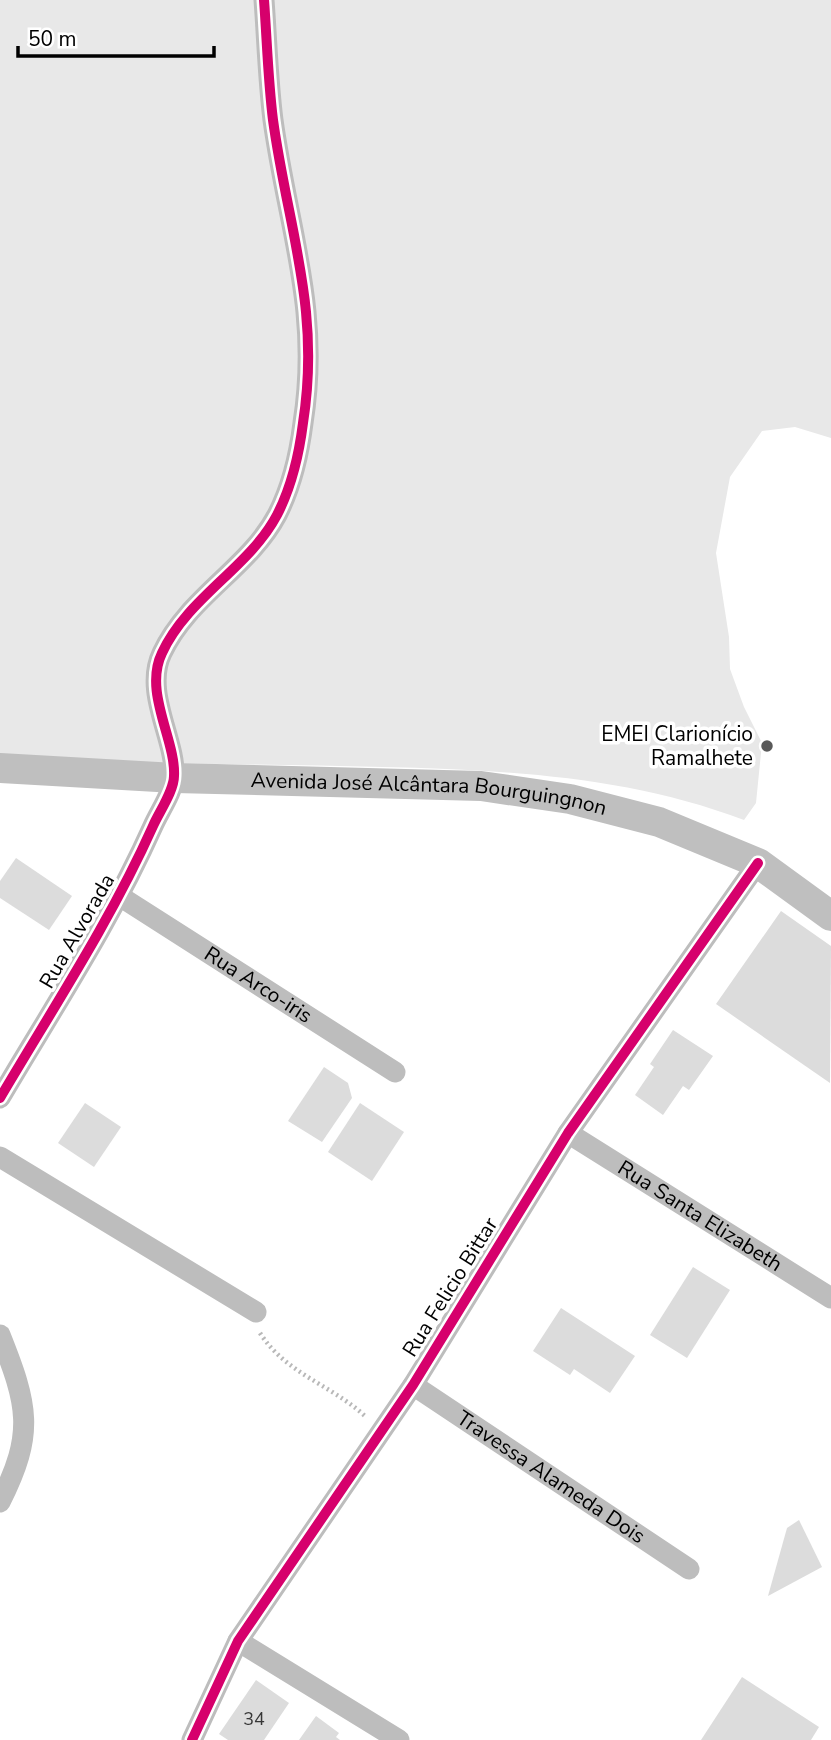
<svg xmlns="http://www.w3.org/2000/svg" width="831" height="1740" viewBox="0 0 831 1740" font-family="'Nunito Sans',sans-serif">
  <rect width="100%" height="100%" fill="#fff"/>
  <path fill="#e8e8e8" d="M0 0H831V438L795 427 762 431 730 477 716 553 729 637 730 669 744 707 762 743 756 803 744 820C628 776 506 770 383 767 255 763 127 765 0 757Z"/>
  <g fill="#dcdcdc">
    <polygon points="16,858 72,896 49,930 0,898 0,881"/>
    <polygon points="781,911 831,946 830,1083 716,1004"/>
    <polygon points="673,1030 713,1056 689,1090 683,1086 663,1115 635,1095 654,1067 650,1064"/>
    <polygon points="324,1067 348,1083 352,1098 322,1142 288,1121"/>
    <polygon points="85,1103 121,1127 94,1167 58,1143"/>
    <polygon points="360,1103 404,1132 372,1181 328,1152"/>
    <polygon points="693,1267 730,1290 687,1358 650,1335"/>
    <polygon points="561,1308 635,1356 610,1393 574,1369 570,1375 533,1351"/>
    <polygon points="799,1520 822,1567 768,1596 787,1528"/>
    <polygon points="742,1677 819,1727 811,1740 701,1740"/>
    <polygon points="256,1680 289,1703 264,1740 228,1740 219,1734"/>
    <polygon points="316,1716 339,1733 336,1737 340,1740 299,1740"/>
  </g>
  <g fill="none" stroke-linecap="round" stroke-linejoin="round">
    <path stroke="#b8b8b8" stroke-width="4.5" stroke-dasharray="2 3.5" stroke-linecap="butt" d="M260 1333C286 1374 332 1385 366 1417"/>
    <g stroke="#bdbdbd" stroke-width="21">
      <path id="s1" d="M121 897 395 1072"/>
      <path d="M0 1098C53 1008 110 922 153 826 159 812 174 791 174 776 176 740 143 692 162 653 188 597 249 568 277 515 292 486 299 455 303 423 321 309 288 229 273 120 268 80 267 40 264 0"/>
      <path id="s2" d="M568 1133 831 1298"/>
      <polyline points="0,1157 256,1312"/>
      <path d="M0 1335C28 1405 35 1433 0 1502"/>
      <path id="s3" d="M413 1385 689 1569"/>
      <polyline points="238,1641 399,1740"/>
      <polyline points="192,1740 238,1641 413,1385 568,1133 758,863"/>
    </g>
    <path stroke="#bfbfbf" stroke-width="30" id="s4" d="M0 768 175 778 481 786 570 799 659 822 758 863 831 916"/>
    <g stroke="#fff" stroke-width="15">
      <g id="cycleway">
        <path d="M0 1098C53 1008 110 922 153 826 159 812 174 791 174 776 176 740 143 692 162 653 188 597 249 568 277 515 292 486 299 455 303 423 321 309 288 229 273 120 268 80 267 40 264 0"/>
        <polyline points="192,1740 238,1641 413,1385 568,1133 758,863"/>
      </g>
    </g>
    <use href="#cycleway" stroke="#d6006c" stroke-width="10"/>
  </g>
  <circle fill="#595959" stroke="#fff" stroke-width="2.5" cx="767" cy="746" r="7"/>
  <g text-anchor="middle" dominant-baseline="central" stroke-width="7" stroke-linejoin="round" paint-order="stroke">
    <g font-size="18" fill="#373737">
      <text x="254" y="1719">34</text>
    </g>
    <g font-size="21" fill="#000" stroke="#fff" text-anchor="end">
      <text x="753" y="734">EMEI Clarionício<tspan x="753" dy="24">Ramalhete</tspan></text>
    </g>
    <g font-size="21" fill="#000" stroke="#fff">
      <text stroke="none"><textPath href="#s4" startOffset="430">Avenida José Alcântara Bourguingnon</textPath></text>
      <text transform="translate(77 931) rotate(-60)">Rua Alvorada</text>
      <text stroke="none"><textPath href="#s1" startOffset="163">Rua Arco-iris</textPath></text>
      <text stroke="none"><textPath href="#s2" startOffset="156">Rua Santa Elizabeth</textPath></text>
      <text transform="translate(450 1287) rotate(-58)">Rua Felicio Bittar</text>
      <text stroke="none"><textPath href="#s3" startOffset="166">Travessa Alameda Dois</textPath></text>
    </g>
  </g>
  <path d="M18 46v10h196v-10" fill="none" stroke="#000000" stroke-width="3.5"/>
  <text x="28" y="46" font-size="21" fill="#000000" stroke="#ffffff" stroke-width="5" paint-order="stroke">50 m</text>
</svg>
